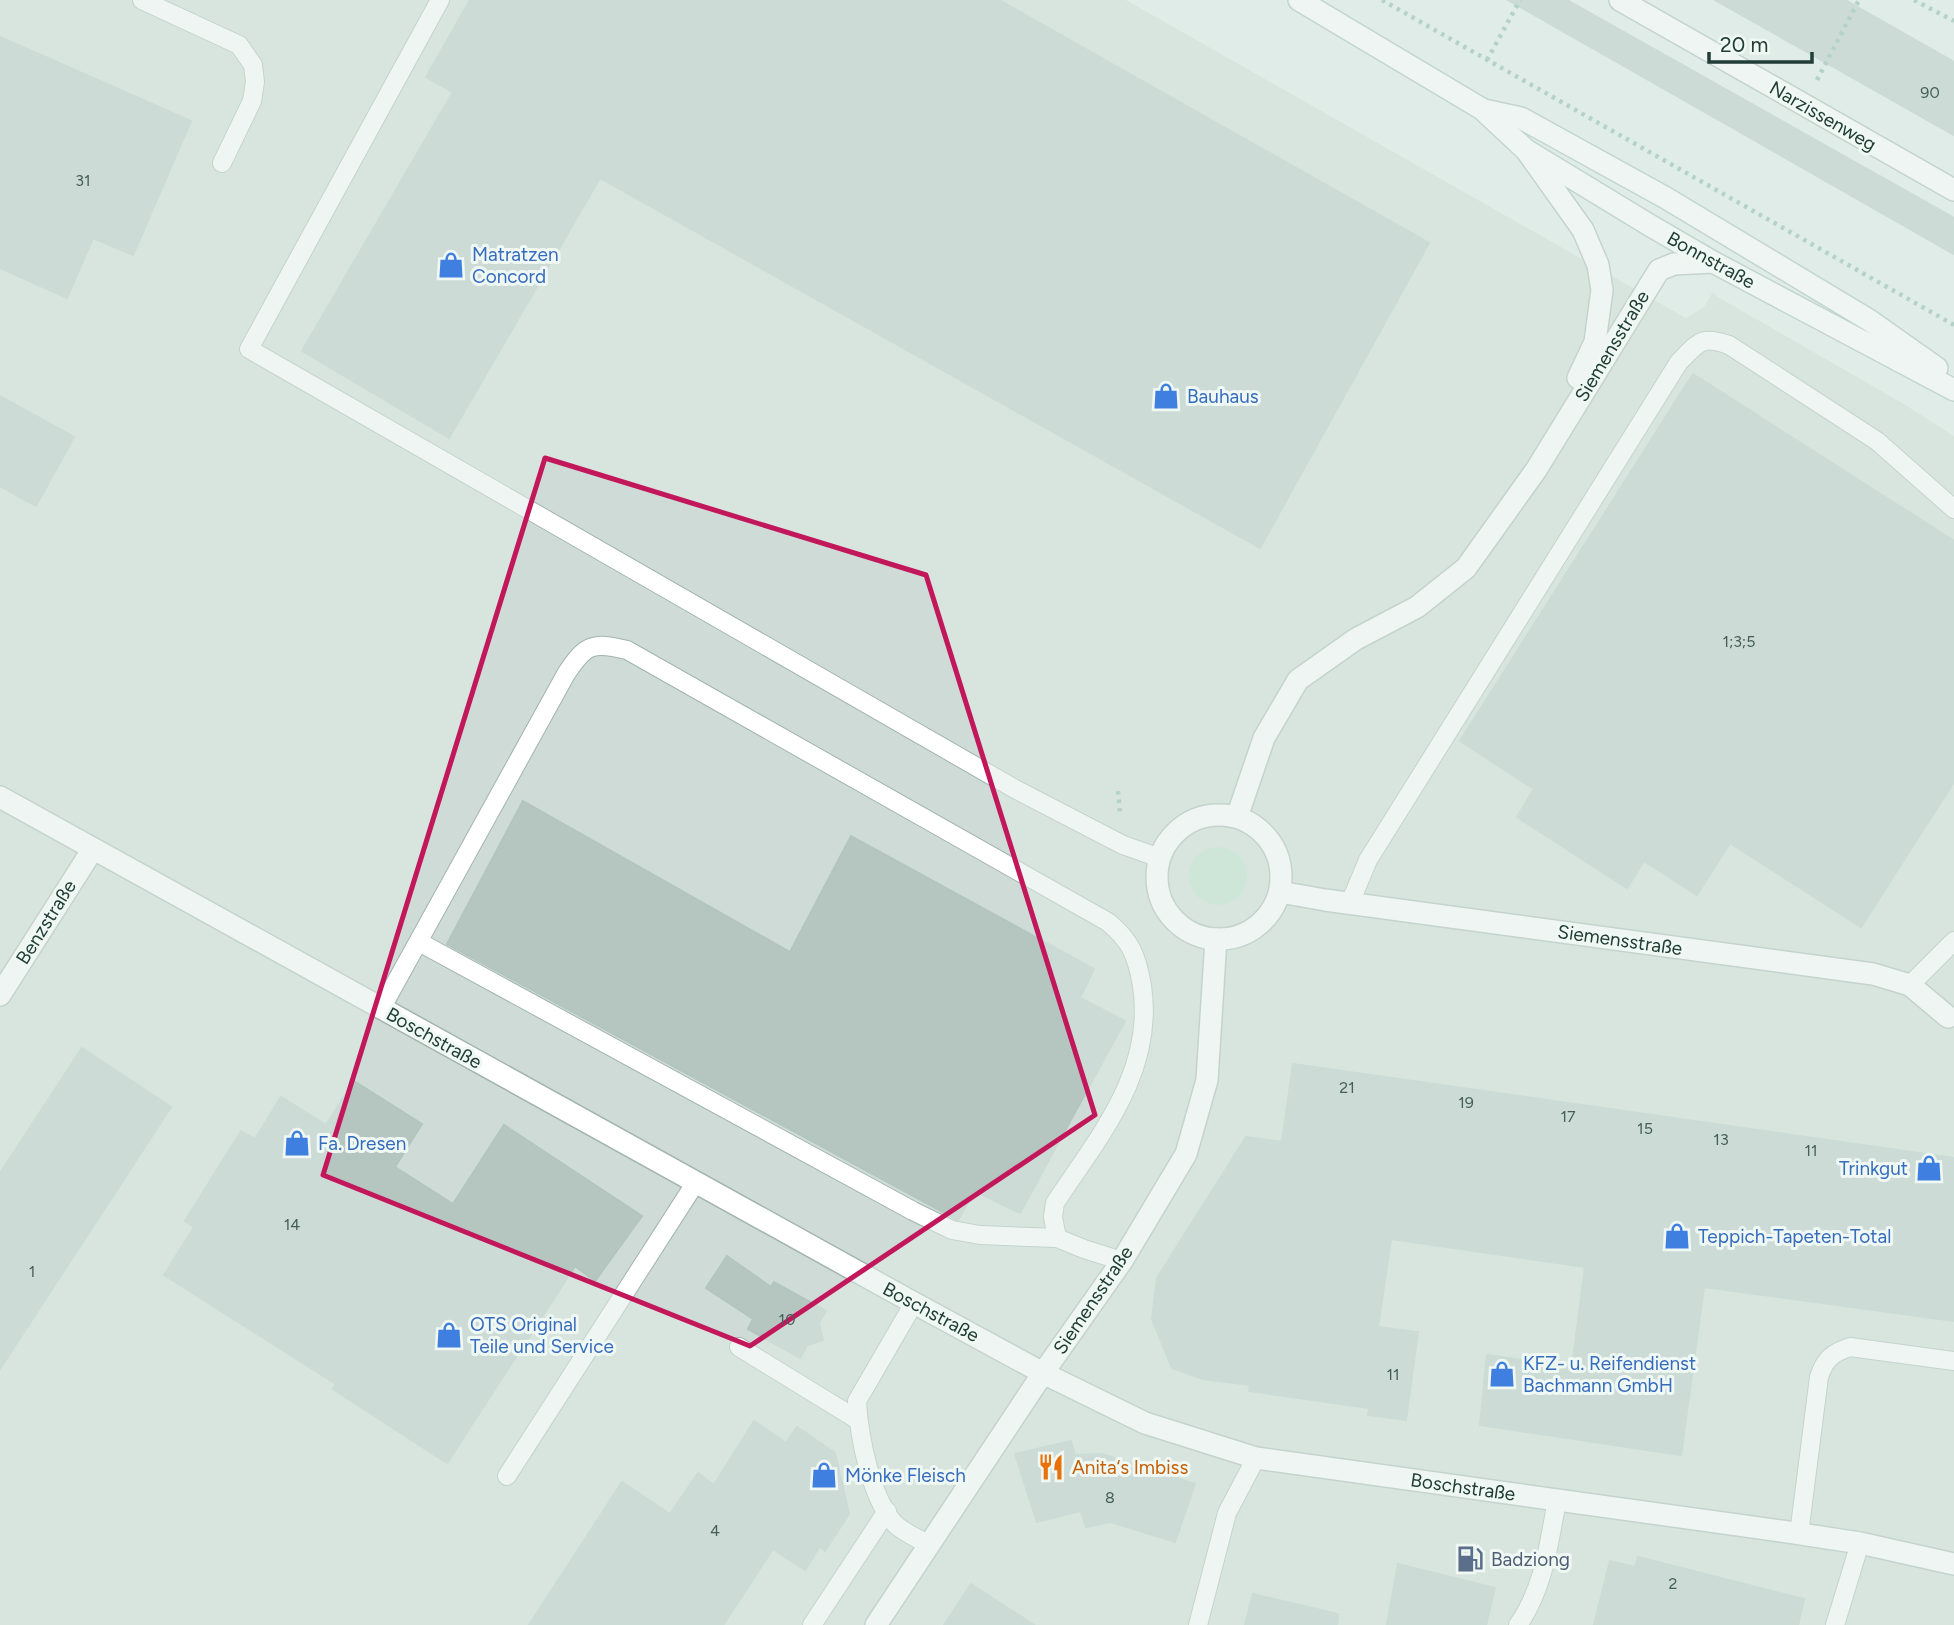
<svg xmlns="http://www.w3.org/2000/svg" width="1954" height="1625" viewBox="0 0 1954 1625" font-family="Figtree,sans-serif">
  <rect width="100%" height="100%" fill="#e0ece7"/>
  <polygon fill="#cedbd6" points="0,0 1126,0 1686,318 1704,307 1713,292 1718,297 1904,404 1954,436 1954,1625 0,1625"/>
  <circle fill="#b7dec3" cx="1218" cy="876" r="29"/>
  <g fill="#b5c6c0" stroke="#b2c5be" stroke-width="2">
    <polygon points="470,0 999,0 1429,243 1260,548 600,178 449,438 302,351 453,92 426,77"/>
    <polygon points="1508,0 1567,0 1954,218 1954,254"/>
    <polygon points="1715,0 1845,0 1954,62 1954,135"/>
    <polygon points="0,37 191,121 133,255 93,238 67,298 0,268"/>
    <polygon points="1693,374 1954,541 1954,782 1861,927 1730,843 1697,895 1644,861 1627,888 1517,817 1534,789 1460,741"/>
    <polygon points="0,396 74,437 36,506 0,486"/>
    <polygon points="523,801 790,952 851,836 1094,969 1080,998 1125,1021 1020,1213 975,1191 958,1220 956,1219 447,944"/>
    <polygon points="82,1048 171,1107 0,1369 0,1173"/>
    <polygon points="1293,1064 1954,1158 1954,1321 1704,1287 1681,1455 1480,1425 1487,1355 1572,1367 1585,1267 1391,1239 1378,1327 1418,1332 1406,1420 1368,1415 1369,1408 1249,1391 1250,1385 1203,1379 1172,1368 1152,1319 1157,1278 1246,1137 1282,1142"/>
    <polygon points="354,1081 422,1124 395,1167 453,1204 504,1125 642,1216 595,1281 575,1266 447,1463 333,1389 336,1384 164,1275 194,1227 185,1221 241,1131 255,1139 281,1097 326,1125"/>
    <polygon points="727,1256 771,1287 774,1282 826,1311 819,1323 823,1340 807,1345 800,1358 748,1329 753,1319 706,1288"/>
    <polygon points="754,1421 786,1443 797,1427 835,1453 849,1514 825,1551 820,1546 805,1570 773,1549 723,1625 529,1625 622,1482 670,1514 698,1473 714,1485"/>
    <polygon points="1071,1441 1075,1455 1102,1454 1195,1484 1175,1542 1111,1522 1086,1527 1081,1511 1037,1522 1015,1454"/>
    <polygon points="1638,1557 1804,1599 1798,1625 1594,1625 1610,1561 1635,1567"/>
    <polygon points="1398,1564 1495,1588 1486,1625 1387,1625"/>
    <polygon points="971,1584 1034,1625 944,1625"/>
    <polygon points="1253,1594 1338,1614 1337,1625 1245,1625"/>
  </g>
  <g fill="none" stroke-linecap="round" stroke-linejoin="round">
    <g stroke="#a3b4ae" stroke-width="20">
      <g id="service">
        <polyline points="142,0 239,45 253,65 255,82 252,101 222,163"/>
        <polyline points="440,0 249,349 1015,789 1123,845 1160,858"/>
        <path d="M1350 903 1368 860 1679 362C1699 342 1701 335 1729 345L1877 441 1954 509"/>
        <polyline points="419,942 913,1211 952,1230 980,1235 1057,1238"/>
        <polyline points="1910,985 1954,941"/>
        <path d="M381 1009 566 674C585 645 592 641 627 650L1108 922C1131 941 1137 956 1142 986 1155 1072 1099 1136 1055 1203L1053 1217 1057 1238 1084 1249 1122 1261"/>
        <path d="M914 1303 857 1401C859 1436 871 1500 896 1525 905 1533 919 1539 929 1545"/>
        <polyline points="739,1347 858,1420"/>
        <polyline points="507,1476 696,1182"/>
        <path d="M1799 1534 1819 1377C1825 1359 1832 1353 1850 1347L1954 1361"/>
        <polyline points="812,1625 887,1511"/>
        <polyline points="1198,1625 1227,1513 1256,1458"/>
        <path d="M1518 1625C1544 1588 1549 1543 1557 1500"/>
        <polyline points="1835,1625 1860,1543"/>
      </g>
    </g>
    <g stroke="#a3b4ae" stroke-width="24">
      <g id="minor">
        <polyline points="1620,0 1954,190"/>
        <polyline points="1526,150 1583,230 1598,265 1602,290 1595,342 1578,378"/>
        <polyline points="0,797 914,1303 1043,1373 1145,1423 1256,1458 1788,1532 1860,1543 1954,1564"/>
        <circle cx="1219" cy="877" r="62"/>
        <polyline points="1237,817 1264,738 1298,680 1356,639 1417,607 1466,568 1536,470 1659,270 1674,264 1713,262"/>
        <polyline points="1280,892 1325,900 1873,974 1910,985 1948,1017"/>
        <polyline points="0,995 93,849"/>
        <polyline points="876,1625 1043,1373 1122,1261 1186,1154 1207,1080 1216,939"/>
      </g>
    </g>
    <g stroke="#9eb8b0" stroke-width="24">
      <g id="secondary">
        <polyline points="1299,0 1482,109 1526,150 1651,226 1713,262 1954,390"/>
        <polyline points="1484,110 1521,118 1666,198 1869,320 1937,368"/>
      </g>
    </g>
    <g stroke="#7fb1a3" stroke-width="4.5" stroke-dasharray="3.5 5" stroke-linecap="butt">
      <polyline points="1382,0 1954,325"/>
      <polyline points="1914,0 1954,21"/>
      <polyline points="1487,60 1520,0"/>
      <polyline points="1817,80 1859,0"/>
      <polyline points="1118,791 1120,813"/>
    </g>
    <use href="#service" stroke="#fff" stroke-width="18"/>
    <use href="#minor" stroke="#fff" stroke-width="21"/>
    <use href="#secondary" stroke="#fff" stroke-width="21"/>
  </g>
  <path d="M0 0H1954V1625H0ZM545 458 926 575 1095 1115 750 1346 323 1175Z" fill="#e0ece7" fill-opacity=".55" fill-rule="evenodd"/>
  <path fill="none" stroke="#c2185b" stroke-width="5" stroke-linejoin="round" d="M545 458 926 575 1095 1115 750 1346 323 1175Z"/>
  <defs>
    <g id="shop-bare" transform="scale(2.1)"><path d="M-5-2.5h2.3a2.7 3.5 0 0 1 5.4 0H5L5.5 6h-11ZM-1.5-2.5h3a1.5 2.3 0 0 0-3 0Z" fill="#3f7fe0" stroke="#f0f8f4" stroke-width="2.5" paint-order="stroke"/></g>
    <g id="restaurant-bare" transform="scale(2.1)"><path d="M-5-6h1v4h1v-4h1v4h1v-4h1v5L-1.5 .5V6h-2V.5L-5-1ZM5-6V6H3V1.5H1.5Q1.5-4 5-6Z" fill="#e8710a" stroke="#f0f8f4" stroke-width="2.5" paint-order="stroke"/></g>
    <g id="fuel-bare" transform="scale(2.1)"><path d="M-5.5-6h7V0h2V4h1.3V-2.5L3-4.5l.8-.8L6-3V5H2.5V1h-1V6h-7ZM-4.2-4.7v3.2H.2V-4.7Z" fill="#5c6f8a" stroke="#f0f8f4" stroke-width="2.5" paint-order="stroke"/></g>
  </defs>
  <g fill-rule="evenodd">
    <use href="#shop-bare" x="451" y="265"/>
    <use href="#shop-bare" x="1166" y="396"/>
    <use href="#shop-bare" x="297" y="1143"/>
    <use href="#shop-bare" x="1929" y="1168"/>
    <use href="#shop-bare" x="1677" y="1236"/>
    <use href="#shop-bare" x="449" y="1335"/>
    <use href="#shop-bare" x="1502" y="1374"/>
    <use href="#restaurant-bare" x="1051" y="1467"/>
    <use href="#shop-bare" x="824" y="1475"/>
    <use href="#fuel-bare" x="1470" y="1559"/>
  </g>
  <g text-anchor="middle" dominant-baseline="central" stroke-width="6" stroke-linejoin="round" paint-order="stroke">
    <g font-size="16" fill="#455f58">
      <text x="1930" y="92">90</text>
      <text x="83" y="180">31</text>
      <text x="1739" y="641">1;3;5</text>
      <text x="1347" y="1087">21</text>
      <text x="1466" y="1102">19</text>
      <text x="1568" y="1116">17</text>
      <text x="1645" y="1128">15</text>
      <text x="1721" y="1139">13</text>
      <text x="1811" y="1150">11</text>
      <text x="292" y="1224">14</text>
      <text x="32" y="1271">1</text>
      <text x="787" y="1319">10</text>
      <text x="1393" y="1374">11</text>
      <text x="1110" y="1497">8</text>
      <text x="715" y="1530">4</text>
      <text x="1673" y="1583">2</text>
    </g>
    <g font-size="19" fill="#203d36" stroke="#f0f8f4">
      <text transform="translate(1823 116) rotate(30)">Narzissenweg</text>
      <text transform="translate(1711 260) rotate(29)">Bonnstraße</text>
      <text transform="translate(1612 346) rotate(-59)">Siemensstraße</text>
      <text transform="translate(46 922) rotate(-58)">Benzstraße</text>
      <text transform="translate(1620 940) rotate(8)">Siemensstraße</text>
      <text transform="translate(434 1038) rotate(29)">Boschstraße</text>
      <text transform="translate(1093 1300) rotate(-56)">Siemensstraße</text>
      <text transform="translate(931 1312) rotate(28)">Boschstraße</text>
      <text transform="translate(1463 1487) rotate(8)">Boschstraße</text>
    </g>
    <g font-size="19" fill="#366cbe" stroke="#f0f8f4" text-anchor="start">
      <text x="472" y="254">Matratzen<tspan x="472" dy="22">Concord</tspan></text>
      <text x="1187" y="396">Bauhaus</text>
      <text x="318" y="1143">Fa. Dresen</text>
      <text x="1908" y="1168" text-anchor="end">Trinkgut</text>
      <text x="1698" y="1236">Teppich-Tapeten-Total</text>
      <text x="470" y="1324">OTS Original<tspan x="470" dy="22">Teile und Service</tspan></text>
      <text x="1523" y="1363">KFZ- u. Reifendienst<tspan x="1523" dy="22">Bachmann GmbH</tspan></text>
      <text x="845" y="1475">Mönke Fleisch</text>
    </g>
    <g font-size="19" fill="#c56008" stroke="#f0f8f4" text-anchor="start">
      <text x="1072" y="1467">Anita‘s Imbiss</text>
    </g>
    <g font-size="19" fill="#4e5e75" stroke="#f0f8f4" text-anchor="start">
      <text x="1491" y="1559">Badziong</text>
    </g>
  </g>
  <path d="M1709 52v10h103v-10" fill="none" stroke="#203d36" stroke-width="3.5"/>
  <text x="1720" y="52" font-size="21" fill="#203d36" stroke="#f0f8f4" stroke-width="5" paint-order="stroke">20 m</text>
</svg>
